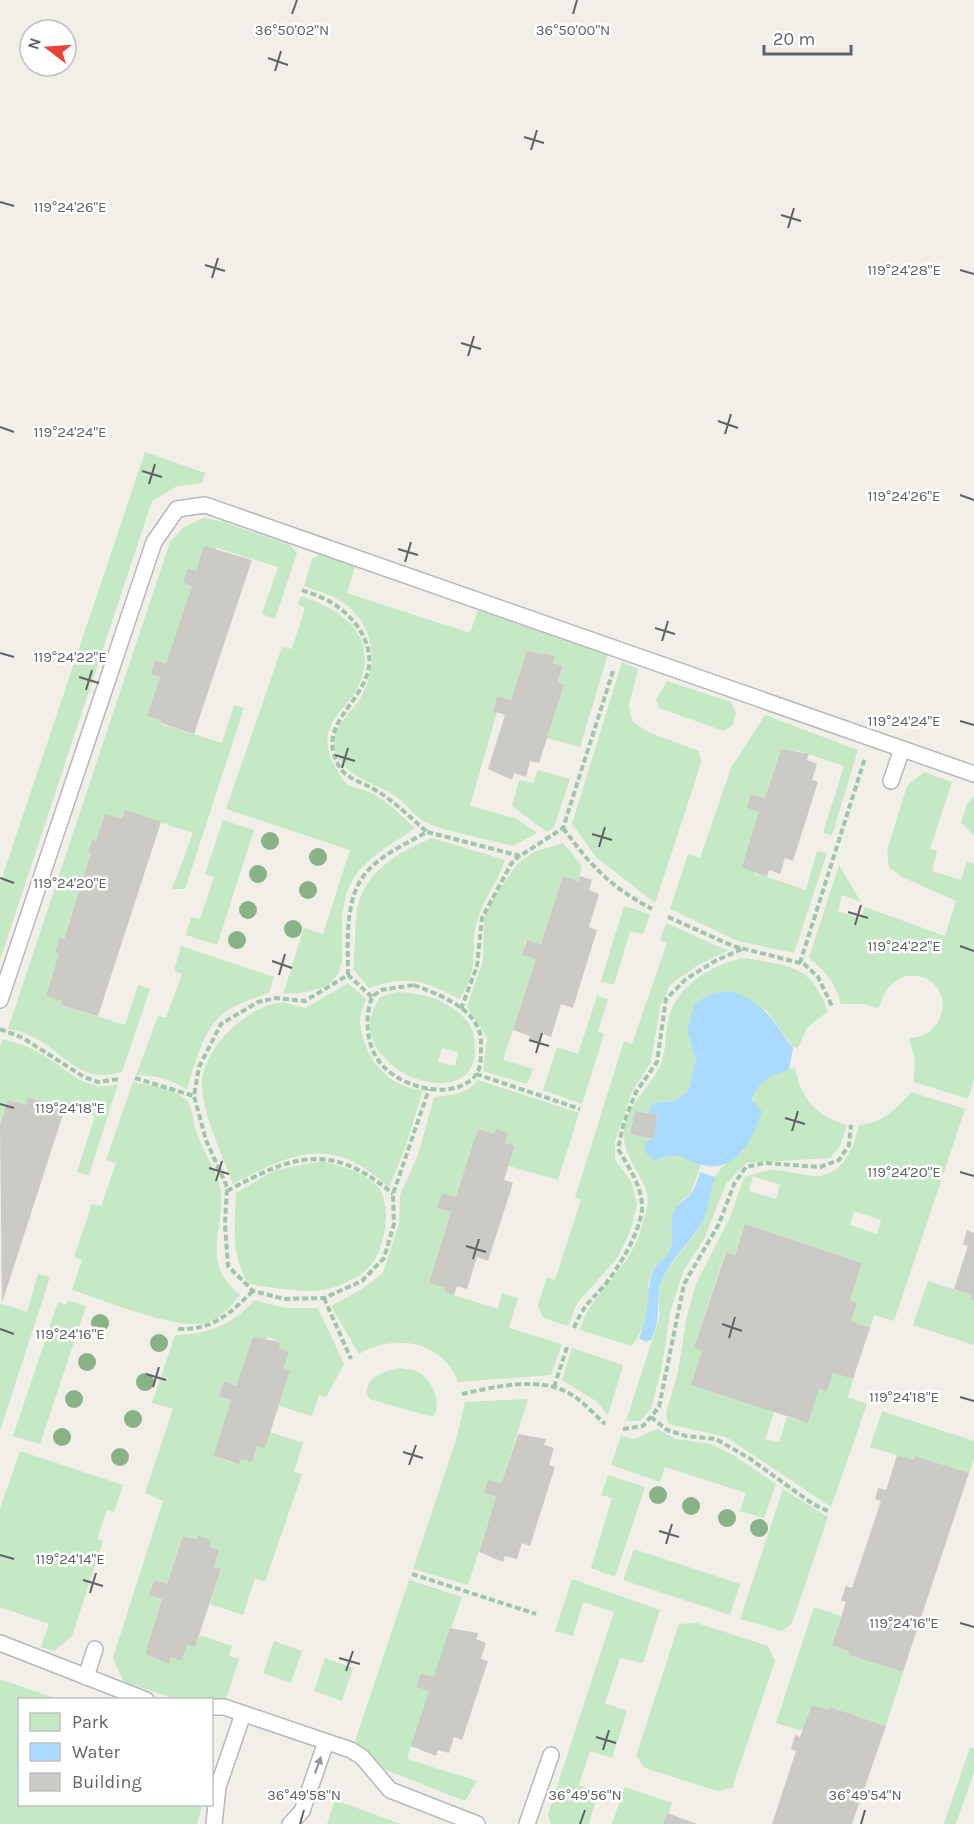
<svg xmlns="http://www.w3.org/2000/svg" width="974" height="1824" viewBox="0 0 974 1824" font-family="Karla,sans-serif">
  <rect width="100%" height="100%" fill="#f1efe8"/>
  <g fill="#c5e8c5" fill-rule="evenodd">
    <polygon points="145,452 205,473 202,483 177,486 152,501 0,960 0,884"/>
    <path d="M203 518 221 521 290 545 297 553 275 619 262 614 278 567 217 548 196 571 188 568 183 583 192 586 166 664 155 660 151 673 160 677 147 716 161 720V724L222 743 234 705 244 708 185 889H172L193 833 125 811 122 819 105 814 96 841 92 840 88 852 91 853 64 938 60 937 59 953 46 995 62 1001 61 1005 125 1025 138 985 150 989 122 1072C79 1085 65 1052 31 1036 24 1032 16 1031 8 1029L170 542 183 528Z"/>
    <path d="M320 554 355 566 347 593 470 633 479 607 608 654 580 747 547 738 564 685 557 682 563 666 553 663 554 656 527 651 511 700 497 696 493 710 497 712 470 806 515 818 537 833 513 846C491 840 442 831 425 822 413 815 405 802 394 795 374 783 335 773 334 744 333 727 353 711 361 697 378 666 376 627 345 604 333 595 317 591 304 586L312 559Z"/>
    <path d="M301 596C340 609 377 633 361 680 350 711 315 721 332 761 335 767 342 780 347 784 352 788 362 789 369 792 386 799 401 816 415 828 394 843 365 858 352 881 323 933 378 993 283 994L304 928 323 934 350 850 226 809 282 647 292 649 305 608 298 604Z"/>
    <polygon points="622,662 638,669 629,705 632,721 648,732 699,751 701,763 655,903 596,857 572,824"/>
    <polygon points="667,681 731,702 736,713 733,725 724,731 659,708 656,700"/>
    <polygon points="765,715 858,750 832,835 823,833 844,766 796,750 795,753 781,749 765,798 752,794 747,808 759,812 755,873 806,890 817,851 827,853 794,953 738,941 670,909 688,854 700,858 731,768"/>
    <polygon points="538,770 570,779 554,827 547,832 512,806 519,780 533,783"/>
    <path d="M924 772 952 782 930 849 937 851 932 871 961 880 967 861 974 864V1080L968 1099 914 1082 915 1060 909 1038C923 1037 932 1033 939 1020 959 977 892 951 879 1009L865 1004H841C836 985 825 970 809 958L839 865 861 902 842 895 838 911 861 919 865 907 945 936 956 901 902 877 889 867 887 851 907 786Z"/>
    <polygon points="974,796 974,836 961,822 967,804"/>
    <polygon points="223,820 254,830 217,945 186,935 191,917 200,919 214,877 205,874"/>
    <path d="M432 838 505 860C499 880 486 895 479 915 467 947 483 965 459 999 424 980 407 975 369 988L353 969C355 952 355 935 356 918 360 873 395 854 432 838Z"/>
    <polygon points="563,843 582,866 578,882 563,877 541,944 526,940 522,955 536,959 503,1060 533,1069 527,1084 483,1071 487,1038 467,1006 483,961 484,919 491,902 517,864 534,852"/>
    <polygon points="624,906 650,914 643,934 630,931 614,985 601,981"/>
    <polygon points="666,923 728,951 698,965 671,984 660,1007 651,1062 632,1092 615,1141 615,1160 631,1181 637,1204 630,1231 618,1257 577,1303 568,1326 543,1318 538,1305 547,1277 555,1280 581,1200 575,1198 624,1041 632,1044 667,943 660,940"/>
    <path d="M181 946 274 977 269 993C252 999 232 1005 219 1017 202 1034 193 1068 187 1090 172 1079 154 1075 136 1075L158 1016 166 1018 182 974 174 971Z"/>
    <path d="M746 958C791 967 810 964 828 1011L807 1028 798 1048 793 1047 766 1010 687 1031 696 1060 688 1092 674 1101 653 1103 648 1113 635 1111 630 1134 653 1139 672 1154 686 1156 701 1164 691 1193 679 1203 671 1225 674 1242 667 1257 654 1267 648 1284 650 1304 646 1323 632 1346 580 1330C592 1289 630 1272 642 1226 644 1219 647 1210 648 1203 649 1180 624 1161 624 1136 624 1105 650 1089 661 1064 667 1049 665 1030 670 1014 678 985 717 961 746 958Z"/>
    <path d="M348 983 366 999C364 1006 359 1015 360 1022 363 1056 387 1088 423 1090L406 1145 389 1188C333 1134 294 1152 233 1184 222 1153 205 1121 202 1088 198 1054 246 1006 279 1003 288 1002 298 1007 306 1008Z"/>
    <path d="M396 992C422 993 447 999 466 1020 473 1028 475 1039 475 1049 475 1078 454 1086 428 1082 409 1078 395 1070 382 1055 365 1034 367 1019 380 997ZM442 1048 458 1052 455 1066 438 1062Z"/>
    <polygon points="597,996 608,999 598,1031 604,1034 582,1104 543,1090 557,1047 578,1054"/>
    <path d="M3 1039C19 1043 32 1048 46 1057 71 1072 87 1093 118 1084L89 1175 77 1172 95 1116 29 1097 26 1105 8 1100 0 1125V1047Z"/>
    <path d="M795 1067C800 1098 817 1117 847 1125L839 1148 830 1158 746 1163 726 1184 704 1239 683 1272 670 1313 662 1366 651 1409 640 1421H626L660 1316C653 1271 677 1262 698 1230 707 1214 707 1193 715 1177 721 1165 733 1159 743 1151L755 1089 770 1076Z"/>
    <path d="M478 1080 579 1113 558 1180 509 1166 515 1147 505 1143 508 1133 496 1129 456 1197 442 1193 438 1208 451 1212 429 1283 445 1288 444 1292 498 1309 502 1293 518 1298 509 1328 562 1344 551 1375 458 1382C444 1341 394 1333 359 1354L331 1306 362 1289 383 1273 399 1224 400 1195 418 1155 434 1097C451 1095 465 1095 478 1080Z"/>
    <path d="M133 1082C150 1085 172 1088 185 1099 193 1106 193 1124 197 1134 203 1150 220 1177 221 1193 224 1234 200 1262 240 1295 231 1306 220 1320 205 1323 176 1330 103 1300 72 1290L82 1260 74 1257 92 1204 101 1206 116 1163 106 1160Z"/>
    <path d="M911 1092 965 1109 894 1321 874 1315 870 1328 851 1321 857 1303 850 1300 862 1263 745 1224 735 1255 725 1252 694 1348 702 1351 691 1385 774 1412 765 1439 779 1442 787 1417 808 1423 819 1389 827 1392 833 1373 853 1379 848 1397 867 1404 831 1507 726 1437 668 1424 666 1413 678 1372 687 1316 696 1284 731 1215 744 1177C754 1175 766 1169 776 1170 788 1171 801 1175 813 1176 842 1178 854 1148 859 1125 881 1124 898 1108 911 1092ZM753 1176 780 1185 776 1199 749 1191ZM854 1211 881 1220 877 1234 850 1225Z"/>
    <path d="M322 1161C341 1166 361 1171 376 1185 394 1201 385 1255 367 1269 360 1276 345 1283 335 1287 313 1296 273 1287 249 1284 230 1255 235 1226 236 1193L275 1170Z"/>
    <polygon points="38,1274 50,1277 0,1431 0,1303 27,1312"/>
    <polygon points="928,1281 971,1295 971,1299 974,1300 974,1345 913,1325"/>
    <polygon points="68,1300 86,1306 40,1444 13,1436 58,1302 66,1305"/>
    <path d="M254 1300 285 1308H318L344 1364 326 1397 319 1395 312 1416 279 1406 290 1370 284 1368 289 1352 279 1348 281 1342 268 1337 266 1341 253 1337 236 1386 224 1382 219 1396 231 1400 226 1461 238 1465 241 1459 252 1462 257 1446 265 1449 270 1432 303 1443 294 1472 302 1474 265 1582 255 1578 243 1615 210 1604 221 1569 214 1567 219 1550 209 1547 211 1540 184 1536 167 1584 154 1580 149 1594 162 1599 145 1654 169 1664 171 1657 182 1661 187 1645 195 1647 200 1635 232 1646 229 1656 239 1659 226 1699H176L124 1682 113 1658 163 1501 145 1493 173 1409 152 1403 175 1335C206 1335 235 1324 254 1300Z"/>
    <polygon points="572,1348 623,1365 608,1415 596,1401 562,1380"/>
    <path d="M399 1368C405 1369 414 1369 418 1372 433 1380 442 1404 433 1417L369 1399C360 1378 384 1372 399 1368Z"/>
    <polygon points="528,1399 501,1484 488,1479 484,1493 496,1497 468,1585 413,1569 457,1437 465,1402"/>
    <polygon points="882,1411 974,1441 974,1459 969,1473 915,1456 913,1460 870,1447"/>
    <polygon points="657,1429 676,1439 711,1444 733,1455 776,1484 764,1518 740,1511 746,1493 665,1467 660,1482 611,1465 621,1436 634,1439"/>
    <polygon points="20,1451 123,1485 114,1512 107,1510 97,1539 103,1541 72,1636 54,1651 41,1647 49,1624 0,1607 0,1509"/>
    <polygon points="608,1475 645,1487 615,1577 591,1568 612,1498 601,1495"/>
    <polygon points="783,1489 828,1517 792,1623 782,1631 740,1619"/>
    <polygon points="634,1549 740,1584 730,1615 623,1580"/>
    <polygon points="572,1579 660,1610 643,1663 620,1658 605,1703 627,1711 612,1758 590,1751 579,1785 592,1790 596,1800 589,1824 551,1824 548,1814 614,1612 583,1602 573,1636 555,1631"/>
    <polygon points="409,1580 462,1597 434,1677 421,1673 416,1687 429,1691 407,1759 477,1781 465,1801 386,1770 355,1741"/>
    <polygon points="814,1607 841,1616 832,1645 849,1651 849,1655 903,1672 886,1726 830,1707 829,1710 812,1705 803,1731 776,1723"/>
    <polygon points="697,1623 768,1646 775,1661 732,1788 717,1791 645,1768 636,1756 679,1624"/>
    <polygon points="274,1641 302,1651 291,1683 263,1673"/>
    <polygon points="325,1658 353,1668 342,1701 314,1691"/>
    <polygon points="0,1679 57,1699 20,1700 20,1804 202,1805 197,1824 0,1824"/>
    <polygon points="970,1747 974,1748 974,1772 956,1824 944,1824"/>
    <polygon points="625,1787 672,1803 664,1824 612,1824"/>
    <polygon points="335,1800 401,1824 327,1824"/>
  </g>
  <g fill="#aadaff">
    <path d="M730 991C767 1004 770 1018 793 1048L789 1070C771 1075 757 1081 752 1100L762 1111C755 1135 738 1170 708 1166 682 1162 688 1149 654 1160L646 1153 644 1143 653 1138 658 1116 648 1113 653 1103 674 1101 688 1092 696 1060 687 1031 695 1003 713 993Z"/>
    <path d="M700 1172 715 1177C710 1194 708 1214 698 1229 687 1246 671 1259 663 1278 653 1301 664 1314 651 1340L646 1342 639 1338C652 1311 644 1295 653 1271 656 1263 664 1261 668 1254 677 1238 668 1230 673 1214 676 1203 685 1201 691 1194 695 1188 698 1179 700 1172Z"/>
  </g>
  <g fill="#cccac5">
    <polygon points="204,546 252,560 194,734 161,723 161,720 147,716 160,677 151,674 155,660 166,664 192,586 183,583 188,568 196,571"/>
    <polygon points="527,651 555,656 553,663 563,666 557,682 564,685 539,763 530,761 526,777 514,773 512,780 488,769 505,715 493,711 497,696 511,700"/>
    <polygon points="781,749 809,754 807,760 817,764 812,780 818,782 793,861 785,858 780,874 769,870 767,877 742,867 759,812 747,808 751,794 765,798"/>
    <polygon points="125,810 161,822 98,1016 61,1005 62,1001 46,996 59,953 55,952 60,937 64,939 91,853 88,853 92,840 96,841 105,814 122,819"/>
    <polygon points="563,876 578,882 580,876 592,880 589,890 599,894 589,927 597,930 573,1008 561,1004 551,1037 541,1033 538,1043 529,1039 530,1036 513,1030 536,959 522,955 527,940 541,944"/>
    <polygon points="28,1097 65,1108 2,1303 0,1125 8,1100 26,1105"/>
    <polygon points="635,1111 658,1115 653,1139 630,1134"/>
    <polygon points="478,1129 494,1134 496,1129 508,1133 505,1143 515,1146 504,1180 513,1183 488,1261 477,1257 467,1289 457,1286 454,1295 444,1292 445,1288 429,1283 451,1212 437,1208 442,1193 456,1197"/>
    <polygon points="745,1224 862,1263 850,1300 857,1303 851,1321 870,1328 853,1379 833,1373 827,1392 819,1389 808,1423 691,1385 702,1351 694,1348 726,1252 735,1255"/>
    <polygon points="967,1230 974,1233 974,1300 971,1299 971,1295 954,1289 968,1246 963,1245"/>
    <polygon points="253,1337 281,1342 279,1348 289,1352 284,1368 290,1370 265,1449 257,1446 252,1462 241,1459 239,1465 214,1455 231,1400 219,1396 224,1381 236,1386"/>
    <polygon points="518,1434 546,1439 544,1445 554,1448 549,1465 555,1467 530,1546 522,1543 517,1559 505,1556 503,1562 479,1552 496,1497 484,1493 488,1479 501,1484"/>
    <polygon points="897,1455 913,1460 915,1456 969,1473 903,1672 849,1655 849,1651 832,1645 846,1602 841,1600 846,1586 852,1588 881,1501 875,1499 878,1488 886,1490"/>
    <polygon points="183,1536 197,1539 198,1536 211,1540 209,1547 219,1550 214,1567 221,1569 195,1647 187,1645 182,1661 171,1657 169,1664 145,1654 162,1599 149,1595 154,1580 167,1584"/>
    <polygon points="450,1628 478,1633 476,1639 486,1643 481,1659 488,1661 462,1740 454,1737 449,1753 438,1750 436,1756 411,1746 429,1691 416,1687 421,1673 434,1677"/>
    <polygon points="812,1705 829,1710 830,1707 886,1726 852,1824 772,1824 796,1751 791,1749 795,1735 800,1737"/>
    <polygon points="667,1813 697,1824 663,1824"/>
  </g>
  <g fill="none" stroke-linecap="round" stroke-linejoin="round">
    <g stroke="#b5b8bc" stroke-width="18">
      <g id="service">
        <polyline points="891,781 902,749"/>
        <polyline points="0,1000 154,542 177,509 205,505 974,774"/>
        <polyline points="0,1643 146,1700"/>
        <polyline points="86,1677 95,1649"/>
        <polyline points="212,1707 224,1707 351,1750 362,1757 390,1790 477,1824"/>
        <polyline points="214,1824 218,1787 243,1714"/>
        <polyline points="290,1824 302,1811 326,1742"/>
        <polyline points="527,1824 551,1755"/>
      </g>
    </g>
    <g stroke="#9cc7a9" stroke-width="4" stroke-dasharray="6 3" stroke-linecap="butt">
      <path d="M302 590C312 594 323 597 332 603 357 618 379 650 365 680 352 710 318 730 339 766 348 781 364 782 377 791 395 802 411 818 427 832"/>
      <path d="M563 828C592 867 608 885 652 909"/>
      <polyline points="668,917 733,946 804,964 818,977 833,1008"/>
      <polyline points="800,963 865,758"/>
      <path d="M348 975C348 944 344 900 365 874 380 855 406 844 427 832L520 856 563 828 613 671"/>
      <path d="M414 985C440 995 483 1010 481 1045 481 1054 482 1068 475 1076 453 1101 403 1088 383 1066 366 1048 364 1019 372 997L381 990Z"/>
      <polyline points="372,997 348,975 305,1001 276,998 258,1002 221,1024 199,1067 194,1096 206,1140 227,1187 225,1224 228,1266 253,1291 284,1299 324,1298 362,1281 384,1258 394,1224 393,1194 429,1089"/>
      <polyline points="461,1009 477,966 482,918 511,864 519,856"/>
      <polyline points="0,1029 23,1038 84,1077 98,1082 120,1079"/>
      <polyline points="476,1074 580,1109"/>
      <polyline points="135,1078 194,1096"/>
      <path d="M227 1191C293 1155 331 1141 393 1194"/>
      <polyline points="324,1298 351,1359"/>
      <path d="M574 1328C582 1308 589 1302 603 1287 618 1270 644 1226 642 1204 640 1183 628 1166 618 1149L624 1122 636 1092 657 1062 666 999 686 979 715 961 742 949"/>
      <path d="M178 1329C213 1330 228 1315 253 1291"/>
      <polyline points="554,1387 567,1347"/>
      <path d="M462 1394C494 1387 534 1377 565 1391 580 1398 593 1413 605 1424"/>
      <polyline points="651,1417 667,1430 686,1436 716,1439 749,1458 813,1504 830,1512"/>
      <polyline points="623,1429 643,1426 659,1407 684,1284 719,1224 734,1184 746,1167 765,1163 820,1167 839,1160 849,1145 851,1125"/>
      <polyline points="412,1574 536,1614"/>
    </g>
    <use href="#service" stroke="#fff" stroke-width="15"/>
  </g>
  <g fill="#89b387">
    <circle cx="270" cy="841" r="9"/>
    <circle cx="318" cy="857" r="9"/>
    <circle cx="258" cy="874" r="9"/>
    <circle cx="308" cy="890" r="9"/>
    <circle cx="248" cy="910" r="9"/>
    <circle cx="293" cy="929" r="9"/>
    <circle cx="237" cy="940" r="9"/>
    <circle cx="100" cy="1323" r="9"/>
    <circle cx="159" cy="1343" r="9"/>
    <circle cx="87" cy="1362" r="9"/>
    <circle cx="145" cy="1382" r="9"/>
    <circle cx="74" cy="1399" r="9"/>
    <circle cx="133" cy="1419" r="9"/>
    <circle cx="62" cy="1437" r="9"/>
    <circle cx="120" cy="1457" r="9"/>
    <circle cx="658" cy="1495" r="9"/>
    <circle cx="691" cy="1506" r="9"/>
    <circle cx="727" cy="1518" r="9"/>
    <circle cx="759" cy="1528" r="9"/>
  </g>
  <defs><path id="oneway-solid" d="M-6-.8H1V-3.2L6.5 0L1 3.2V.8H-6Z" transform="scale(1.5)"/></defs>
  <use fill="#979a9d" href="#oneway-solid" transform="translate(318 1765) rotate(-70)"/>
  <path fill="none" stroke="#5f6368" stroke-width="2" d="M292 14 297 0M573 14 577 0M268 58 288 65M275 71 281 51M524 137 544 143M531 150 537 130M0 202 14 206M781 215 801 221M788 228 794 208M205 265 225 271M960 270 974 274M212 278 218 258M461 343 481 349M468 356 474 336M718 421 738 428M0 427 14 432M725 434 731 414M142 471 162 477M149 484 155 464M960 495 974 500M398 549 418 555M405 562 411 542M655 628 675 634M662 641 668 621M0 653 14 657M79 677 99 683M86 690 92 670M960 721 974 725M335 755 355 761M342 768 348 748M592 834 612 840M599 847 605 827M0 878 14 883M848 912 868 918M855 925 861 905M960 946 974 951M272 961 292 968M279 975 285 954M529 1040 549 1046M536 1053 542 1033M0 1104 14 1108M785 1118 805 1124M792 1131 798 1111M209 1168 229 1174M960 1172 974 1176M216 1181 222 1161M466 1246 486 1252M473 1259 479 1239M722 1324 742 1331M0 1329 14 1334M729 1338 735 1317M146 1374 166 1380M153 1387 159 1367M960 1397 974 1401M403 1452 423 1458M409 1465 416 1445M659 1531 679 1537M666 1544 672 1524M0 1555 14 1559M83 1580 103 1586M90 1593 96 1573M960 1623 974 1627M339 1658 360 1664M346 1671 353 1651M596 1737 616 1743M603 1750 609 1730M300 1824 304 1810M580 1824 585 1810M861 1824 865 1810"/>
  <g font-size="15" text-anchor="middle" fill="#5f6368" stroke="#fff" stroke-width="5" stroke-linejoin="round" paint-order="stroke">
    <text x="292" y="35">36°50'02"N</text>
    <text x="573" y="35">36°50'00"N</text>
    <text x="70" y="212">119°24'26"E</text>
    <text x="904" y="275">119°24'28"E</text>
    <text x="70" y="437">119°24'24"E</text>
    <text x="904" y="501">119°24'26"E</text>
    <text x="70" y="662">119°24'22"E</text>
    <text x="904" y="726">119°24'24"E</text>
    <text x="70" y="888">119°24'20"E</text>
    <text x="904" y="951">119°24'22"E</text>
    <text x="70" y="1113">119°24'18"E</text>
    <text x="904" y="1177">119°24'20"E</text>
    <text x="70" y="1339">119°24'16"E</text>
    <text x="904" y="1402">119°24'18"E</text>
    <text x="70" y="1564">119°24'14"E</text>
    <text x="904" y="1628">119°24'16"E</text>
    <text x="304" y="1800">36°49'58"N</text>
    <text x="585" y="1800">36°49'56"N</text>
    <text x="865" y="1800">36°49'54"N</text>
  </g>
  <rect x="18" y="1698" width="195" height="108" fill="#ffffff" stroke="#bfc1c3" stroke-width="1.5"/>
  <rect x="30" y="1713" width="30" height="18" fill="#c5e8c5" stroke="#bfc1c3" stroke-width="1.5"/>
  <text x="72" y="1728" font-size="18" fill="#5f6368">Park</text>
  <rect x="30" y="1743" width="30" height="18" fill="#aadaff" stroke="#bfc1c3" stroke-width="1.5"/>
  <text x="72" y="1758" font-size="18" fill="#5f6368">Water</text>
  <rect x="30" y="1773" width="30" height="18" fill="#cccac5" stroke="#bfc1c3" stroke-width="1.5"/>
  <text x="72" y="1788" font-size="18" fill="#5f6368">Building</text>
  <g transform="translate(48 48) rotate(287)"><circle r="28" fill="#ffffff" stroke="#bfc1c3" stroke-width="1.5"/>
  <path d="M0-4.5L10 22L0 15L-10 22Z" fill="#ea4335"/>
  <text y="-9" font-size="16" font-weight="bold" text-anchor="middle" fill="#5f6368">N</text>
  </g>
  <path d="M764 45v9h87v-9" fill="none" stroke="#5f6368" stroke-width="3"/>
  <text x="773" y="45" font-size="18" fill="#5f6368" stroke="#ffffff" stroke-width="4.5" paint-order="stroke">20 m</text>
</svg>
